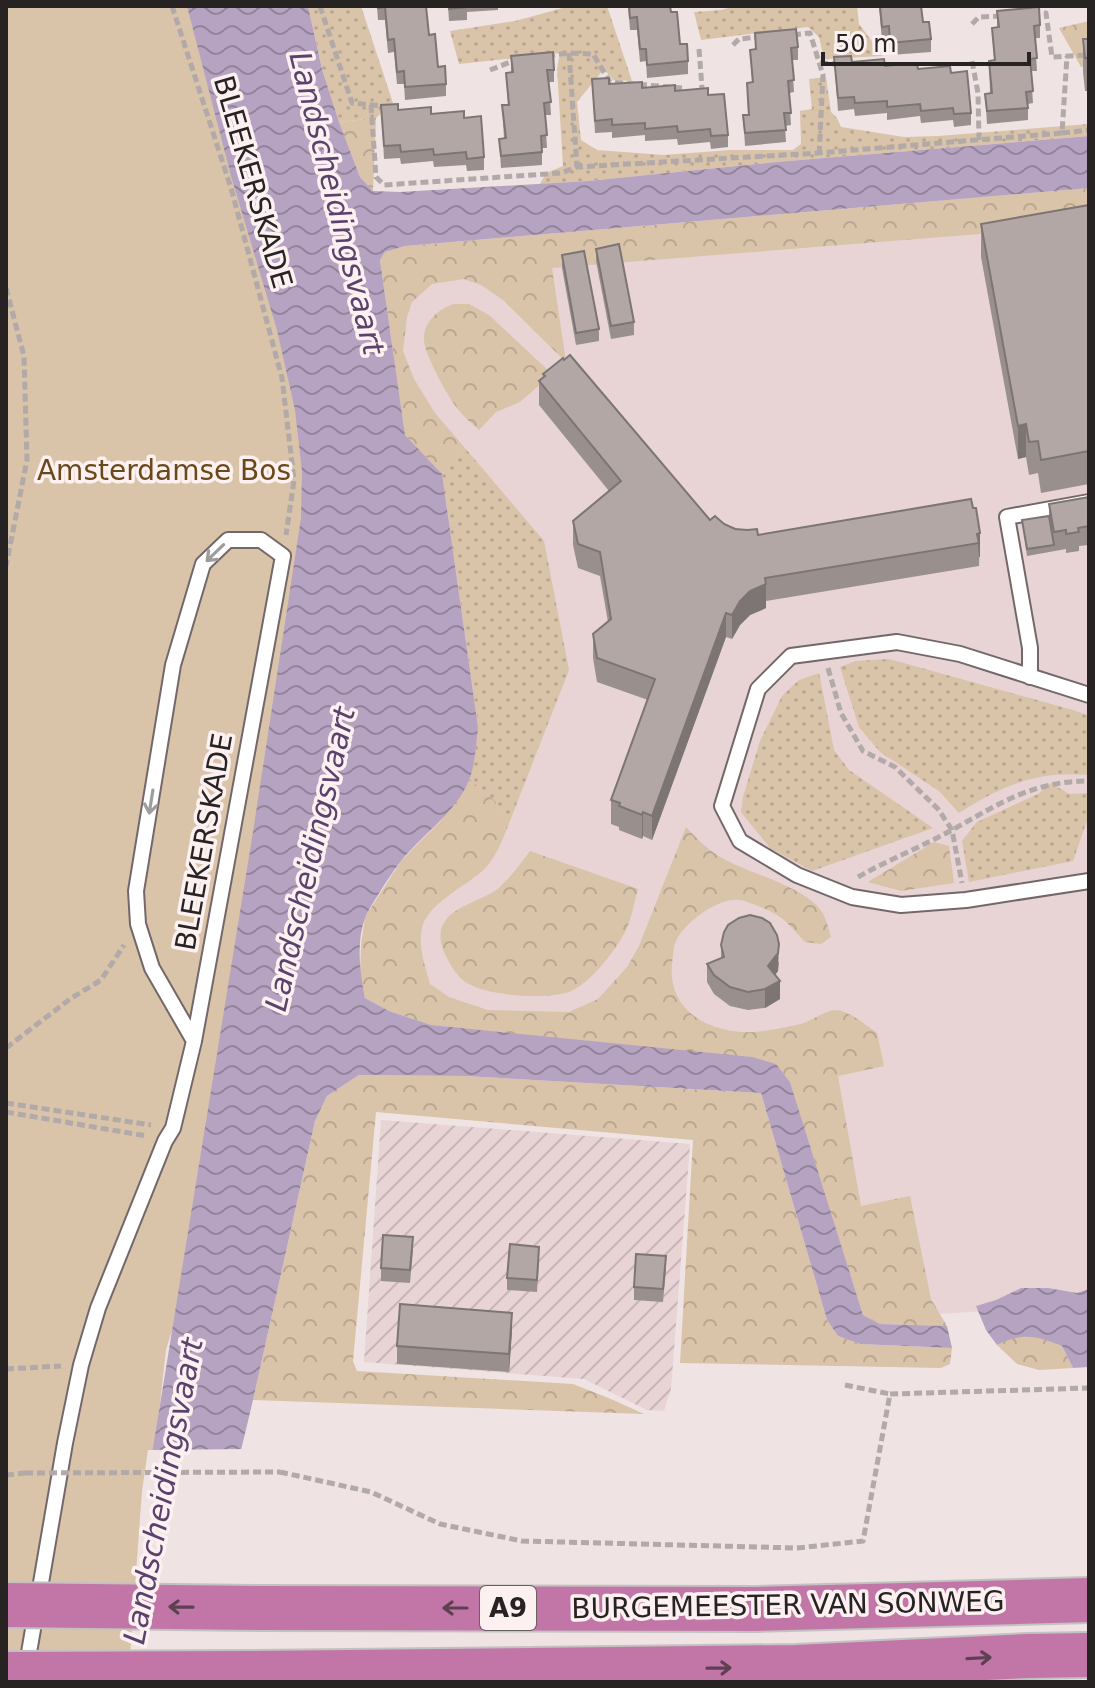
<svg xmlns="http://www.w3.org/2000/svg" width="1095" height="1688" viewBox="0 0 1095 1688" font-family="'DejaVu Sans',sans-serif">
  <defs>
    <pattern id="industrial-furrows" width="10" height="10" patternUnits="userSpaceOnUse" patternTransform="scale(2)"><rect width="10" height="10" fill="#e8d3d5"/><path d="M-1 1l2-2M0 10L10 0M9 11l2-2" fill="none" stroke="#c7b5b7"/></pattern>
    <pattern id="grass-dots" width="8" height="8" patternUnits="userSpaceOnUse" patternTransform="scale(2)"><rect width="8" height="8" fill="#d9c3a9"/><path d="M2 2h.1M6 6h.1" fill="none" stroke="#baa791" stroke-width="1.8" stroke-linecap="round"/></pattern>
    <pattern id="forest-crowns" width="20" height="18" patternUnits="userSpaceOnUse" patternTransform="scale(2)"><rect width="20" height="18" fill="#d9c3a9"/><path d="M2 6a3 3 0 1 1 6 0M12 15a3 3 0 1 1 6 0" fill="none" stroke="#baa791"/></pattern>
    <pattern id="water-waves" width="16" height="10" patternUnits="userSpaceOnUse" patternTransform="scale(2)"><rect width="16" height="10" fill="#b5a3c1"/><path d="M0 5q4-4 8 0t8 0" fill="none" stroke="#93849c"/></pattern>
  </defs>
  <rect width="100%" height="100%" fill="#efe3e4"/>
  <polygon fill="#e8d3d5" points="1089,186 1089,1304 938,1314 856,1305 782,1090 416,1033 390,497 397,253"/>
  <polygon fill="url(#industrial-furrows)" points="381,1120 690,1144 671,1389 664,1411 647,1410 584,1379 364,1362"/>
  <g fill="url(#grass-dots)">
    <polygon points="308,6 361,6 393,103 376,118 339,122 322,69"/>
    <polygon points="570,6 607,6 632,81 613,80 604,69 577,102 581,140 597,150 664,155 730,150 793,150 801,144 800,111 812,109 809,79 826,77 831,112 837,118 841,127 904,137 938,136 1089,124 1089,136 776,162 588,181 540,184 546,173 563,166 557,69 560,53 459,64 450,31 515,21"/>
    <polygon points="736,6 857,6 859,24 883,56 824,59 819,37 808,27 701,40 694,12 721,10"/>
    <polygon points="465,448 544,541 569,670 506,831 495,801 469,779 475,752 478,726 442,474"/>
    <path d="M889 659 1073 710 1089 716V775C1035 771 1004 785 959 813L939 791 880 752 859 727 840 667 856 661Z"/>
    <polygon points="819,673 834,750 849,770 933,828 812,871 770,848 741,812 743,797 760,741 782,696 799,680"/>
    <polygon points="1051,783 1069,794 1089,793 1089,815 1073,861 969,882 962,841 977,822 1038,794"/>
  </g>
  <g fill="url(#forest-crowns)">
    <polygon points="1089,21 1089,66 1081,67 1059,28"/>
    <polygon points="376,118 373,191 360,177 339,122"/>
    <polygon points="1089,188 1089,213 980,234 552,268 566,362 503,300 481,285 464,279 432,284 412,302 407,317 403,351 414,379 435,413 465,448 442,474 405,435 380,260 385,252 405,246"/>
    <path d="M453 304H469L489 315 552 374 520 402 496 412 479 430C471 423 463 416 457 408 448 397 424 353 424 340 423 322 438 310 453 304Z"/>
    <path d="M469 779 495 801 506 831C500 846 493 862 480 873 463 887 426 906 422 928 418 947 425 966 430 984L449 997 488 1010 569 1012 598 999 627 967 639 946 686 827C698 840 709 851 724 859 751 874 799 885 819 908 826 916 828 927 831 937L821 944 805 942C798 935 792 927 784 920 776 913 751 902 740 900 718 897 685 922 676 941 673 947 673 957 672 964 668 1007 702 1029 741 1032 760 1033 782 1028 801 1024 811 1021 825 1011 835 1010 848 1010 867 1026 877 1033L884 1066 838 1076 861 1206 910 1196 931 1299 947 1326 880 1324 863 1315 790 1082 776 1064 431 1025 389 1011 365 998 360 976 361 944 365 917 401 861 440 822 467 785Z"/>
    <polygon points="934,842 949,846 954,883 901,891 868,882"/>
    <path d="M530 851 638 889C634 902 632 918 626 930 616 950 590 984 569 992 544 1000 489 996 467 983 459 978 452 968 448 960 443 951 439 941 441 930 447 906 482 902 499 888 511 877 520 864 530 851Z"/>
    <polygon points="359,1075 465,1076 761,1093 827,1320 838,1336 860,1344 952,1348 950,1364 941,1368 680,1363 693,1140 376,1112 353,1361 357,1371 573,1384 611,1399 644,1414 253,1400 315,1121 327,1096"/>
    <polygon points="1026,1336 1044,1339 1062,1346 1073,1368 1039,1370 1017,1364 997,1345 1010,1338"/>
  </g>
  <polygon fill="#d9c3a9" points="6,6 198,6 325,446 231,1137 166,1350 132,1654 6,1682"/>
  <g fill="url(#water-waves)">
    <path d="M187 6H308L322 69 339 122 360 177 373 191 400 192 588 181 776 162 1089 136V188L405 246 385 252 380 260 405 435 442 474 478 727C476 745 475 770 466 787 449 818 422 835 401 861 393 871 369 908 365 918 356 943 360 973 365 998L389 1011 431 1025 752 1057 776 1064 790 1082 863 1315 880 1324 947 1326 952 1348 860 1344 838 1336 827 1320 761 1093 465 1076 359 1075 327 1096 315 1121 253 1400 231 1492 146 1491 253 832 301 518 302 471 295 410 277 330 231 176Z"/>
    <path d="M1021 1288H1048L1077 1293 1089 1289V1367L1073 1368 1062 1346C1037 1336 1022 1332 997 1345L986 1330 976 1306 996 1300Z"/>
  </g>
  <polygon fill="#efe3e4" points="245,1449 212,1578 197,1673 128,1682 142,1491 148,1450"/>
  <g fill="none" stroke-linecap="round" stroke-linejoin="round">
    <g stroke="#736869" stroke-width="18">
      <g id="service">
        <polyline points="1030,677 1030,648 1007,517 1089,502"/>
        <polyline points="1089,695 960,654 897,642 791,656 758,689 722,806 740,841 797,875 852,897 901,905 966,900 1089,881"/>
        <polyline points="26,1670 65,1443 81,1365 98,1308 165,1141 173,1128 194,1041 283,556 261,540 228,540 203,564 173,665 136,891 138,924 152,968 194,1041"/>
      </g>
    </g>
    <g stroke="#c3c1c1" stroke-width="48">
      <g id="motorway">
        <polyline points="259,1608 757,1609 1089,1600"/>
        <polyline points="249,1673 797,1667 1027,1656 1089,1655"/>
      </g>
    </g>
    <g stroke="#b2a9a9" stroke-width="5" stroke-dasharray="8 4" stroke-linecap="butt">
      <polyline points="172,6 231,188 282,378 294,480 286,535"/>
      <polyline points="320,6 352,103 382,106"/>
      <polyline points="1032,14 1046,13 1052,57 1089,55"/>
      <polyline points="972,24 979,17 1002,16"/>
      <polyline points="793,35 810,33 823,75 819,157"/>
      <polyline points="733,45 739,39 759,37"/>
      <polyline points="699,49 702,88"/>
      <polyline points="569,53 577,167"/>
      <polyline points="547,56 569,53 593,54 610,82 682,88"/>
      <polyline points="972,61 978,93 979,140"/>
      <polyline points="820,63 839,64"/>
      <polyline points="490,70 518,59"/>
      <polyline points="371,105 376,177 384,185 561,173 577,167 818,153 1062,133 1067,56"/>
      <polyline points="1062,133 1089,130"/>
      <polyline points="6,288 24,356 27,460 6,566"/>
      <polyline points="828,668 841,713 863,751 895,767 938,809 952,830 962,883"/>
      <path d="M858 877C888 860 921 847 952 830 999 804 1032 781 1089 781"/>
      <polyline points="6,1048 70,999 101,980 124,945"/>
      <polyline points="6,1103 151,1125"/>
      <polyline points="6,1112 147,1136"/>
      <polyline points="6,1369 61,1366"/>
      <polyline points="845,1385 890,1394"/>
      <polyline points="280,1472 371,1492 440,1524 522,1541 797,1548 863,1541 890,1394 1089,1388"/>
      <polyline points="6,1475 25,1473"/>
    </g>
    <use href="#service" stroke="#fff" stroke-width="14"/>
    <use href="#motorway" stroke="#c276a7" stroke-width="44"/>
    <g stroke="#c3c1c1" stroke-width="48" stroke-linecap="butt">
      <g id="motorway-bridge">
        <polyline points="6,1605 259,1608"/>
        <polyline points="6,1674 249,1673"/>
      </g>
    </g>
    <polyline stroke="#b2a9a9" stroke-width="5" stroke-dasharray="8 4" stroke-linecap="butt" points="25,1473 280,1472"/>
    <use href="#motorway-bridge" stroke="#c276a7" stroke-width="44"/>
  </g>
  <g fill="#99908d">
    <polygon points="377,6 426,6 429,35 438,67 446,84 446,96 405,100 404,84 397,84 394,52 388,53 385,20 378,20"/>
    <polygon points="448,6 498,6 498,10 467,12 467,20 449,21"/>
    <polygon points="628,6 670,6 671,12 680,44 688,61 688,74 647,78 646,61 640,62 637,30 630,30"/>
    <polygon points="872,6 921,6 923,22 931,39 931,52 890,55 889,39 882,40 879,7 872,8"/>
    <polygon points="997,11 1040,25 1040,38 1035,38 1037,71 1031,71 1033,103 1028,104 1028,120 987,124 985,94 990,93 989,61 994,60 992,28 997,28"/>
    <polygon points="755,33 798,47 798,60 792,60 794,92 789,93 791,125 785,126 786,142 745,146 743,115 748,115 747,83 752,82 750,50 755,50"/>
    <polygon points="1083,39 1089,39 1089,91 1085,91 1083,72"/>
    <polygon points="511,56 554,70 554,82 549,82 551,115 545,115 547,148 542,148 542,165 501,168 499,139 504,138 502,105 508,105 506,73 511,72"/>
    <polygon points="834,57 852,62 951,73 971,113 971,125 954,127 953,120 921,123 920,116 887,120 887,113 855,116 854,109 838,111"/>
    <polygon points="592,79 609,84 708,95 728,135 728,147 711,149 710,142 678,145 677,139 645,141 645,135 612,138 612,132 595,133"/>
    <polygon points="381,105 398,110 464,118 484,157 484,170 467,171 466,165 434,167 433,161 401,164 400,158 384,159"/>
    <polygon points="1089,205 1089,484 1041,493 1038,473 1029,475 1026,457 1018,459 981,257 981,224"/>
    <polygon points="596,249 634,322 634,335 611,339 596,261"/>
    <polygon points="562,255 599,329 599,341 576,345 562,268"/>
    <polygon points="543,374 710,520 758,535 980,533 979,566 766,601 766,608 750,615 740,625 732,639 726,637 652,840 643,836 642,839 619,830 619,827 611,824 611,800 648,700 597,682 593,658 593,634 608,622 600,576 578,568 573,545 573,521 609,491 539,405 539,381 543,377"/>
    <polygon points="1089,497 1089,545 1079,546 1079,551 1066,553 1066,549 1027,556 1022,520 1049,516 1049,504"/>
    <polygon points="721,945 779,962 778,971 775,975 780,999 765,1008 748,1010 730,1006 714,994 707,982 707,964 721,958"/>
    <polygon points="413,1250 410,1283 381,1281 381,1268"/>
    <polygon points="539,1259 537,1292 507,1290 507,1278"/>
    <polygon points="666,1269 663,1302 634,1300 634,1287"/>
    <polygon points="512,1331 509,1372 397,1364 397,1346"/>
  </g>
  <g fill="#7d7573">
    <polygon points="1026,424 1026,457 1018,459 1018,426"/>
    <polygon points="980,533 980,557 979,557 977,534"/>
    <polygon points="766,584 766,608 750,615 740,625 732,639 732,615 740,601 750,591"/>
    <polygon points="726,613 726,637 652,840 652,816"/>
    <polygon points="643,812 643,836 642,839 642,815"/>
    <polygon points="779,944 778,971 768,985 768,966"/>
    <polygon points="780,981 780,999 765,1008 765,989"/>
    <polygon points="512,1313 512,1331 509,1372 509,1354"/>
  </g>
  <g fill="#b2a7a4" stroke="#7d7573" stroke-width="2">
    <polygon points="378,6 426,6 429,35 435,34 438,67 445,66 446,84 405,87 404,71 397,72 394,39 388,40 385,7 378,8"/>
    <polygon points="449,6 467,6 467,7 449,9"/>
    <polygon points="629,6 670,6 671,12 677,12 680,44 687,44 688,61 647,65 646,49 640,49 637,17 630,18"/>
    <polygon points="880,6 921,6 923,22 929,22 931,39 890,43 889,26 882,27"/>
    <polygon points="1039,7 1040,25 1034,26 1037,58 1030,59 1033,91 1026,92 1028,108 987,111 985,94 992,93 989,61 995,60 992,28 999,27 997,11"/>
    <polygon points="796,29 798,47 791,48 794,80 788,81 791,113 784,113 786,130 745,133 743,115 749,115 747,83 753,82 750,50 756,49 755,33"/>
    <polygon points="1083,39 1089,39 1089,58 1085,58"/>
    <polygon points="553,52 554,70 547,70 551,102 544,103 547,135 541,136 542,152 501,156 499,139 506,138 502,105 509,105 506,73 513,72 511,56"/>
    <polygon points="851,56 852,62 884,59 885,66 917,63 918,69 950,66 951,73 967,71 971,113 954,114 953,108 921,111 920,104 887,107 887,101 855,103 854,97 838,98 834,57"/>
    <polygon points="609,78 609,84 642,82 642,88 675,85 675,91 708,88 708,95 724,94 728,135 711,136 710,129 678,132 677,126 645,129 645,123 612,125 612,119 595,121 592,79"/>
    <polygon points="398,104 398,110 431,107 431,114 464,111 464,118 481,116 484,157 467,159 466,152 434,155 433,149 401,152 400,145 384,146 381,105"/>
    <polygon points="1089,205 1089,451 1041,460 1038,441 1029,442 1026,424 1018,426 981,224"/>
    <polygon points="619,244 634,322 611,326 596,249"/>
    <polygon points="584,251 599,329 576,333 562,255"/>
    <polygon points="570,355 710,520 715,516 724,524 735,529 747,530 757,529 758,535 971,499 973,508 976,508 980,533 977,534 979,543 765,578 766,584 750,591 740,601 732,615 726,613 652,816 643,812 642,815 619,806 620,803 611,800 655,679 597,658 593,634 611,619 600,552 578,544 573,521 621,481 539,381 545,376 543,374 563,358 564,360"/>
    <polygon points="1089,497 1089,526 1078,528 1079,532 1066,534 1066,530 1054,532 1049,504"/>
    <polygon points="1049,516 1054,545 1027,549 1022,520"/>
    <polygon points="750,915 762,918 770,923 777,935 779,944 778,953 768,966 780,981 765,989 748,992 730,987 714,975 707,964 724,957 721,945 724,932 728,925 739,918"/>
    <polygon points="383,1235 413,1237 410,1270 381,1268"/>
    <polygon points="510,1244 539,1247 537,1280 507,1278"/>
    <polygon points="636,1254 666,1256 663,1289 634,1287"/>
    <polygon points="400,1304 512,1313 509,1354 397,1346"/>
  </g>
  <defs><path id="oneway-shaft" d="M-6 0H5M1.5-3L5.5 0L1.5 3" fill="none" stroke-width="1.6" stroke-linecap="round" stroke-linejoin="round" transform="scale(2)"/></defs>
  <g stroke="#9e9c9c">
    <use href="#oneway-shaft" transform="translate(215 553) rotate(136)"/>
    <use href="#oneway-shaft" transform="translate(151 802) rotate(99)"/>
  </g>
  <g stroke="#5d4051">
    <use href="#oneway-shaft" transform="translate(181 1607) rotate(-179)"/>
    <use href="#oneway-shaft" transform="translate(455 1608) rotate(-180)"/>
    <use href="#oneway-shaft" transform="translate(979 1658) rotate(-3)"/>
    <use href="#oneway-shaft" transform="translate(719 1668) rotate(-1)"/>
  </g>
  <g text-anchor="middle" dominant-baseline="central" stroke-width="7" stroke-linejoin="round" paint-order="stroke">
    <rect fill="#fcf0f1" stroke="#676061" stroke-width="2" x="480" y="1586" width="56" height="44" rx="6"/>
    <g font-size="26" font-weight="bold" fill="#272323">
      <text x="508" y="1608">A9</text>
    </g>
    <g font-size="28" fill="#272323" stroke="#fcf0f1">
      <text transform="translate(253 182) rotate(74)">BLEEKERSKADE</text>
      <text transform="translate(204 842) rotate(-80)">BLEEKERSKADE</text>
      <text transform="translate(788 1605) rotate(-1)">BURGEMEESTER VAN SONWEG</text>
    </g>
    <g font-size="28" fill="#6a481a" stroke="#fcf0f1">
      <text x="164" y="470">Amsterdamse Bos</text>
    </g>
    <g font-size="30" font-style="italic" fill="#5c416d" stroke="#fcf0f1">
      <text transform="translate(337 203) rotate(76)">Landscheidingsvaart</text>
      <text transform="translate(310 859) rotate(-77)">Landscheidingsvaart</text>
      <text transform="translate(163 1491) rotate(-79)">Landscheidingsvaart</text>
    </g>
  </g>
  <rect width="1095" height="1688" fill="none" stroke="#272323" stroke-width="16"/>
  <path d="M823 52v12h206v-12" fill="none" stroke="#272323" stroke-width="4"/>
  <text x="835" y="52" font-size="24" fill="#272323" stroke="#fcf0f1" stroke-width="6" paint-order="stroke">50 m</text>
</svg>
